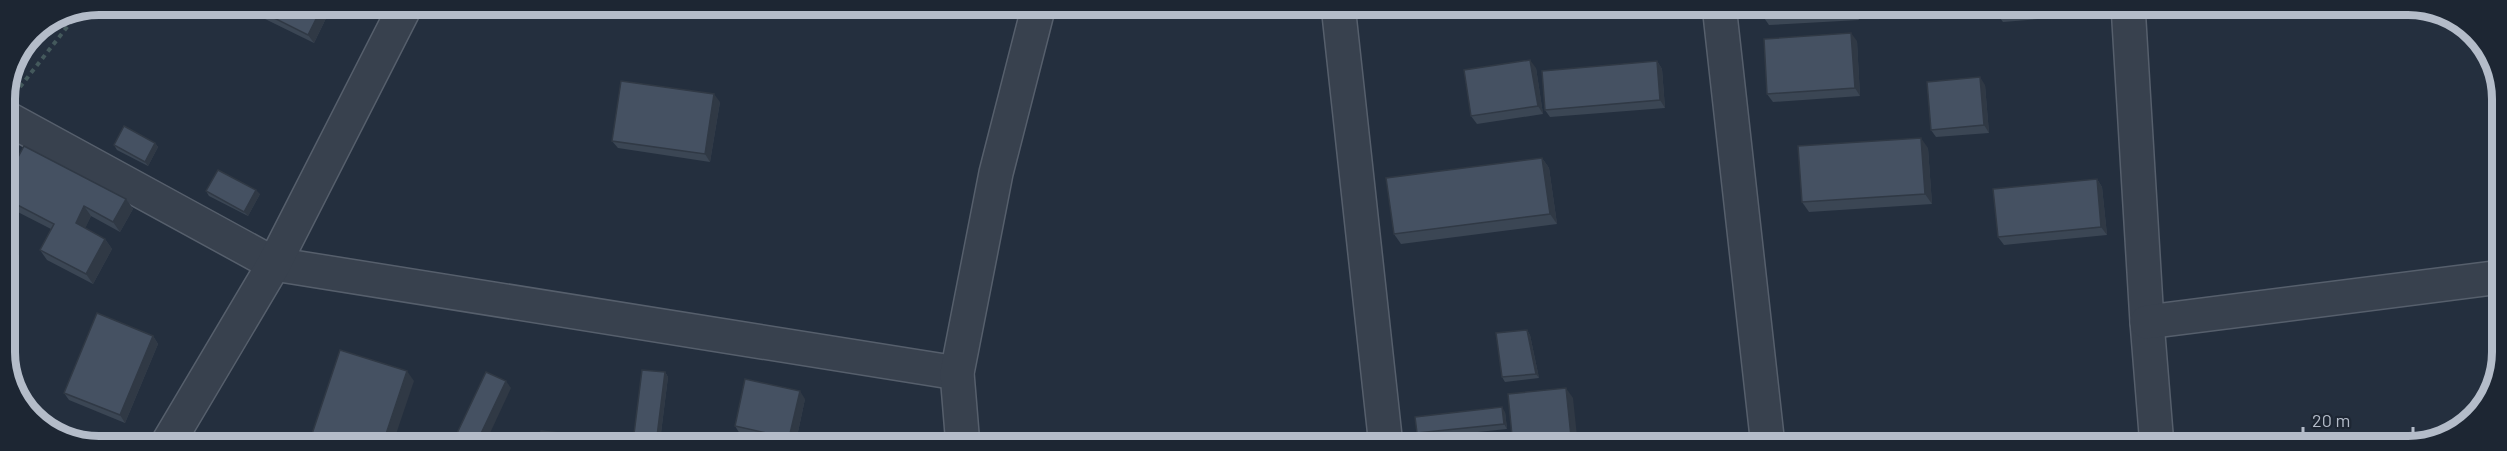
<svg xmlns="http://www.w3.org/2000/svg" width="2507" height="451" viewBox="0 0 2507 451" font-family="Barlow,sans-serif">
  <rect width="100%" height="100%" fill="#242f3e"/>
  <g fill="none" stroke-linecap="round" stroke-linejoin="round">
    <g stroke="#565f6c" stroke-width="36">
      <g id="minor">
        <polyline points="1338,5 1386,446"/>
        <polyline points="1719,5 1768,446"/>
        <polyline points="2128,5 2147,322 2157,446"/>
        <polyline points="5,117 274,264 957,373"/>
        <polyline points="2147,322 2501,277"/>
        <polyline points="166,446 274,264 406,5"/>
        <polyline points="963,446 957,373 996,173 1039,5"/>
      </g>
    </g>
    <polyline stroke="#44595c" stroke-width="4" stroke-dasharray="4.5 4.5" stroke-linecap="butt" points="20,87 78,13"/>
    <use href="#minor" stroke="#38414e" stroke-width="33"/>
  </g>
  <g fill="#3b4654">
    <polygon points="258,5 331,5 332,6 314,43 261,17 256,9"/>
    <polygon points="1761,5 1858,5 1859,20 1769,25 1762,15"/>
    <polygon points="1997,5 2086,5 2087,15 2003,22 1997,14"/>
    <polygon points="1857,41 1860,96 1773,102 1767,94"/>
    <polygon points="1657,61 1662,69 1665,108 1550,117 1545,110"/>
    <polygon points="1536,68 1543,114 1477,124 1471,116"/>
    <polygon points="1985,85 1989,133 1936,137 1931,130"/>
    <polygon points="720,102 710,162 618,148 612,141"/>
    <polygon points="155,143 158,147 148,166 117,150 114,145"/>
    <polygon points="1928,148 1932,204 1809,212 1802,202"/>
    <polygon points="5,154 16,161 126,199 133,209 120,232 91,216 85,228 105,239 112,249 93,284 47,260 40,250 51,229 6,206"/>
    <polygon points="1542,158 1549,168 1557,224 1401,244 1394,234"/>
    <polygon points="2097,179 2102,187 2107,235 2004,245 1998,237"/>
    <polygon points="206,191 260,194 248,216 209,196"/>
    <polygon points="1527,330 1530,335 1539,378 1505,382 1502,377"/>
    <polygon points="153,336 158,344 125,423 69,400 64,393"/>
    <polygon points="665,372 668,377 660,441 638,438 634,434"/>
    <polygon points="805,399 795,446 740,434 735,426"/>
    <polygon points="1505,412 1507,429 1420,438 1417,433"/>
  </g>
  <g fill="#303945">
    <polygon points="323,5 331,5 332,6 314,43 308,35"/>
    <polygon points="1852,5 1858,5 1859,20 1852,10"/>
    <polygon points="2082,5 2086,5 2087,15 2082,7"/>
    <polygon points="1851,33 1857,41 1860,96 1855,88"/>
    <polygon points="1530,60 1536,68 1543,114 1538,106"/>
    <polygon points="1657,61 1662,69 1665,108 1660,100"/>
    <polygon points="1980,77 1985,85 1989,133 1984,125"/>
    <polygon points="714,94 720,102 710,162 705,154"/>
    <polygon points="1921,138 1928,148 1932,204 1925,194"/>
    <polygon points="155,143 158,147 148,166 145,162"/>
    <polygon points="1542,158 1549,168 1557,224 1550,214"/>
    <polygon points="2097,179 2102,187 2107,235 2101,227"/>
    <polygon points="256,190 260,194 248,216 244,212"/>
    <polygon points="126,199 133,209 120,232 113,222"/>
    <polygon points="84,206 91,216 83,233 76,223"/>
    <polygon points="105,239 112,249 93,284 86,274"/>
    <polygon points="1527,330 1530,335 1539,378 1536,374"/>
    <polygon points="153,336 158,344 125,423 120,415"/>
    <polygon points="407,371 414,381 392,446 382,446"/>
    <polygon points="665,372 668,377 660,441 657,436"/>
    <polygon points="506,381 511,388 484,446 475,446"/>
    <polygon points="1566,388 1573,398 1578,446 1572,446"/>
    <polygon points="800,391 805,399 795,446 789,438"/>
    <polygon points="1502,407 1505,412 1507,429 1504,424"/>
    <polygon points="616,439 620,446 615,446"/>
  </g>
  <g fill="#455162" stroke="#303945" stroke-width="1.5">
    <polygon points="258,5 323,5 308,35 256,9"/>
    <polygon points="1761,5 1852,5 1852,10 1762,15"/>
    <polygon points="1997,5 2082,5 2082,7 1997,14"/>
    <polygon points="1851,33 1855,88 1767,94 1764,39"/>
    <polygon points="1530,60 1538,106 1471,116 1464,70"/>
    <polygon points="1657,61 1660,100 1545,110 1542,71"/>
    <polygon points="1980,77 1984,125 1931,130 1927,82"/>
    <polygon points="621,81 714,94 705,154 612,141"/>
    <polygon points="124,126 155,143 145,162 114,145"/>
    <polygon points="1921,138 1925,194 1802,202 1798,146"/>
    <polygon points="24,146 126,199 113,222 84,206 76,223 105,239 86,274 40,250 54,224 6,199 5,181 7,179 5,178 5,154 16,161"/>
    <polygon points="1542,158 1550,214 1394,234 1386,178"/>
    <polygon points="218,170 256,190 244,212 206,191"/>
    <polygon points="2097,179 2101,227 1998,237 1993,189"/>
    <polygon points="97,313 153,336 120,415 64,393"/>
    <polygon points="1527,330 1536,374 1502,377 1496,333"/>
    <polygon points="340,350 407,371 382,446 308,446"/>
    <polygon points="642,370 665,372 657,436 634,434"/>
    <polygon points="486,372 506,381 475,446 451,446"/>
    <polygon points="745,379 800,391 789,438 735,426"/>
    <polygon points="1566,388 1572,446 1513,446 1508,394"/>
    <polygon points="1502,407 1504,424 1417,433 1415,417"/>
    <polygon points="541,431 616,439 615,446 539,446"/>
  </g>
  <path d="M0 0H2507V451H0ZM99 15H2408A84 84 0 0 1 2492 99V352A84 84 0 0 1 2408 436H99A84 84 0 0 1 15 352V99A84 84 0 0 1 99 15Z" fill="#1d2633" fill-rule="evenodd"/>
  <path fill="none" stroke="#b4bcc9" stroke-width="8" d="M99 15H2408A84 84 0 0 1 2492 99V352A84 84 0 0 1 2408 436H99A84 84 0 0 1 15 352V99A84 84 0 0 1 99 15Z"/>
  <path d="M2303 427v9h110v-9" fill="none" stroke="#b4bcc9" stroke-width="3"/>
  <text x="2312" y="427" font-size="18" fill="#b4bcc9" stroke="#1d2633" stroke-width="4.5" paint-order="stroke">20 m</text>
</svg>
